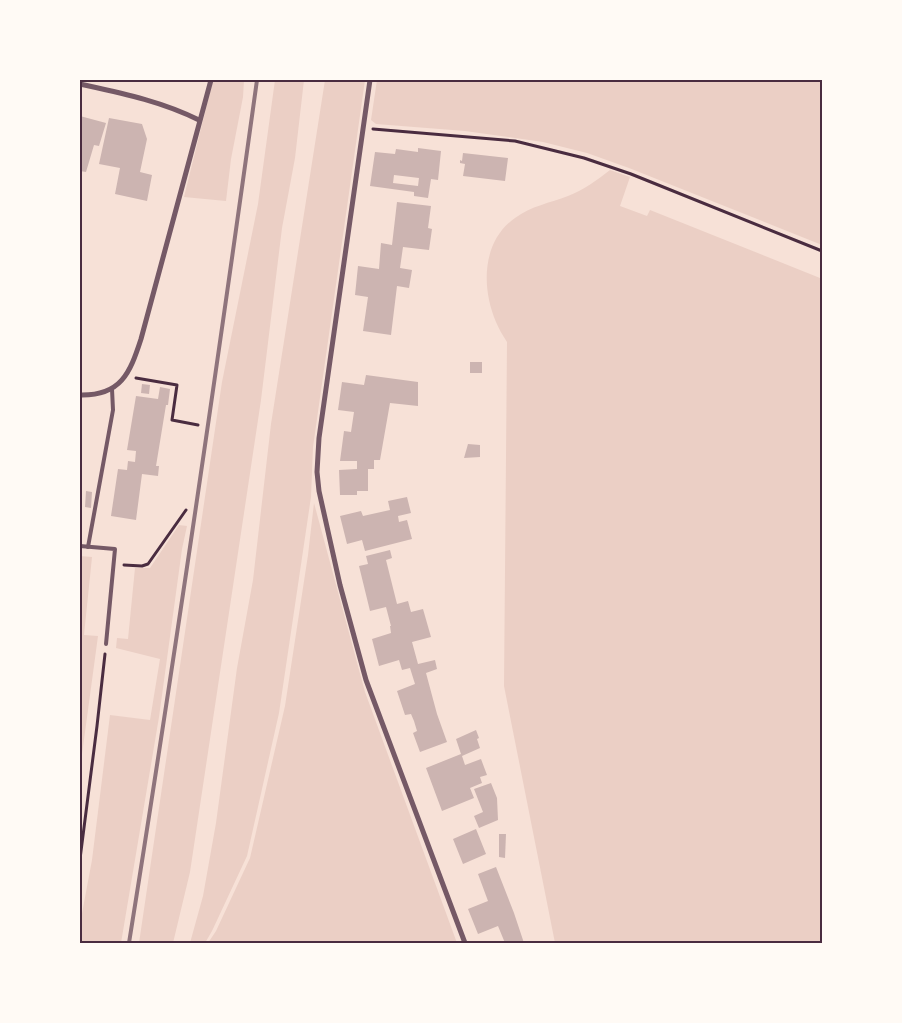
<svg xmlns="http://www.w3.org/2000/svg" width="902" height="1023" viewBox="0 0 902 1023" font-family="Commissioner,sans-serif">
  <rect width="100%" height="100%" fill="#f7e1d7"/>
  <g fill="#ebcfc5">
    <polygon points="213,80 244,80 243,97 231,159 226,201 184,197"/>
    <polygon points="275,80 304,80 295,158 282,228 261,400 190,872 173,943 139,943 222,382 258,204"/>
    <polygon points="325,80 365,80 313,447 311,497 279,713 247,856 212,931 205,943 190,943 203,896 216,823 237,668 253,580 271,424"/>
    <polygon points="377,80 822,80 822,245 629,168 587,153 543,142 465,131 376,124 371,120"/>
    <path d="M610 170 630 177 620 206 647 216 650 210 820 278 821 254 822 255V943H636L633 941 555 943 504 686 507 342C503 336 499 329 496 322 481 287 482 241 515 218 531 206 550 203 568 196 584 190 597 180 610 170Z"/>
    <polygon points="314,503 365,692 457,943 208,943 216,931 250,858 285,706 308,555"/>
    <polygon points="179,525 187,526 182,549 159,717 121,943 80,943 80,924 92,860 110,715 150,720 160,659 116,648 117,638 128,639 135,568 150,568"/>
    <polygon points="80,556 92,557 84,635 98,636 80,769"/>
  </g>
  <g fill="#ccb4b1" fill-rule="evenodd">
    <polygon points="80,116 106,123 99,146 94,145 86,172 80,171"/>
    <polygon points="109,118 142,124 147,139 140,172 152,175 147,201 115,194 120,168 99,164"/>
    <path d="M418 148 441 151 438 180 431 179 428 198 414 196V192L370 186 375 152 395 154 396 149 418 152ZM394 175 419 178 418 186 393 183Z"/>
    <polygon points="463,153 508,158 505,181 463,176 465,164 460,163 460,160 462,161"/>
    <polygon points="397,202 431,206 428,228 432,229 429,250 403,247 400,268 412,270 409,288 397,286 391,335 363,331 368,297 355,295 358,266 379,269 381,243 392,245"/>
    <rect x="470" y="362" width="12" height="11"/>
    <polygon points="366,375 418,382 418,406 390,403 380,460 374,460 374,469 368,469 368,491 357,491 357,495 340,495 339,470 357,469 357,461 340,461 344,431 351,432 354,412 338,410 342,382 364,385"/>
    <polygon points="142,384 150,385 149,394 141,393"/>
    <polygon points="160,387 170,389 168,405 166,405 156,466 159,466 158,476 142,474 136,520 111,516 118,469 127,470 128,461 135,462 136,451 127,450 136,396 158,399"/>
    <polygon points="468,444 480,445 480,457 464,458"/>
    <polygon points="86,491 92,492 91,508 85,507"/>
    <polygon points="407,497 411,513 398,516 399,522 407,520 412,539 365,551 362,540 347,544 340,516 361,511 363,516 390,510 388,501"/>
    <polygon points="390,550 392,558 386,560 397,604 408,601 411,612 423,609 431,637 412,642 418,664 435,660 437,669 426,673 437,714 447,742 420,752 413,733 417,731 414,721 411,714 405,715 397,691 415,684 410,668 402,670 399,660 379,666 372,639 391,633 390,626 391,626 386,607 370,611 359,566 368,564 366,556"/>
    <polygon points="476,730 479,738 477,739 480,748 462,756 465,765 481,759 487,775 480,777 482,783 470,788 474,798 442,811 426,768 461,754 456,739"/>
    <polygon points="491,783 497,798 498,820 479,828 474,816 483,812 474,789"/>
    <polygon points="476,829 486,854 463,864 453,839"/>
    <polygon points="499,834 506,834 505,858 499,857"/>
    <polygon points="496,867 514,913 524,943 505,943 498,926 478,934 468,909 488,901 478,874"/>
  </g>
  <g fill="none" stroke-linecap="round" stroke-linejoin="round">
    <g stroke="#4a2c40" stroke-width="3">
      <polyline points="373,129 515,141 584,158 631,174 822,251"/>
      <polyline points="136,378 177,385 172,420 198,425"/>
      <polyline points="124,565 142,566 148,564 186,510"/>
      <polyline points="80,859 97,726 105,654"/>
    </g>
    <g stroke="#755966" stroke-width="4">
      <polyline points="80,546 115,549 106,644"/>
      <polyline points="88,547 113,410 112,389"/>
    </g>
    <g stroke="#755966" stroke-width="5">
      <polyline points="370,80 319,438 317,472 319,491 340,585 366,680 465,943"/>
      <path d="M80 84C121 93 161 101 199 120"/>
      <path d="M80 395C121 396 130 373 141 339L211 80"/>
    </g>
    <path stroke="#8f747c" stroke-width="4" d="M129 943C175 656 217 368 257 80"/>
  </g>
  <rect width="902" height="1023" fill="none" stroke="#fffaf5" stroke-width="162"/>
  <rect x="81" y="81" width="740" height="861" fill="none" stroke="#4a2c40" stroke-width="2"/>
</svg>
